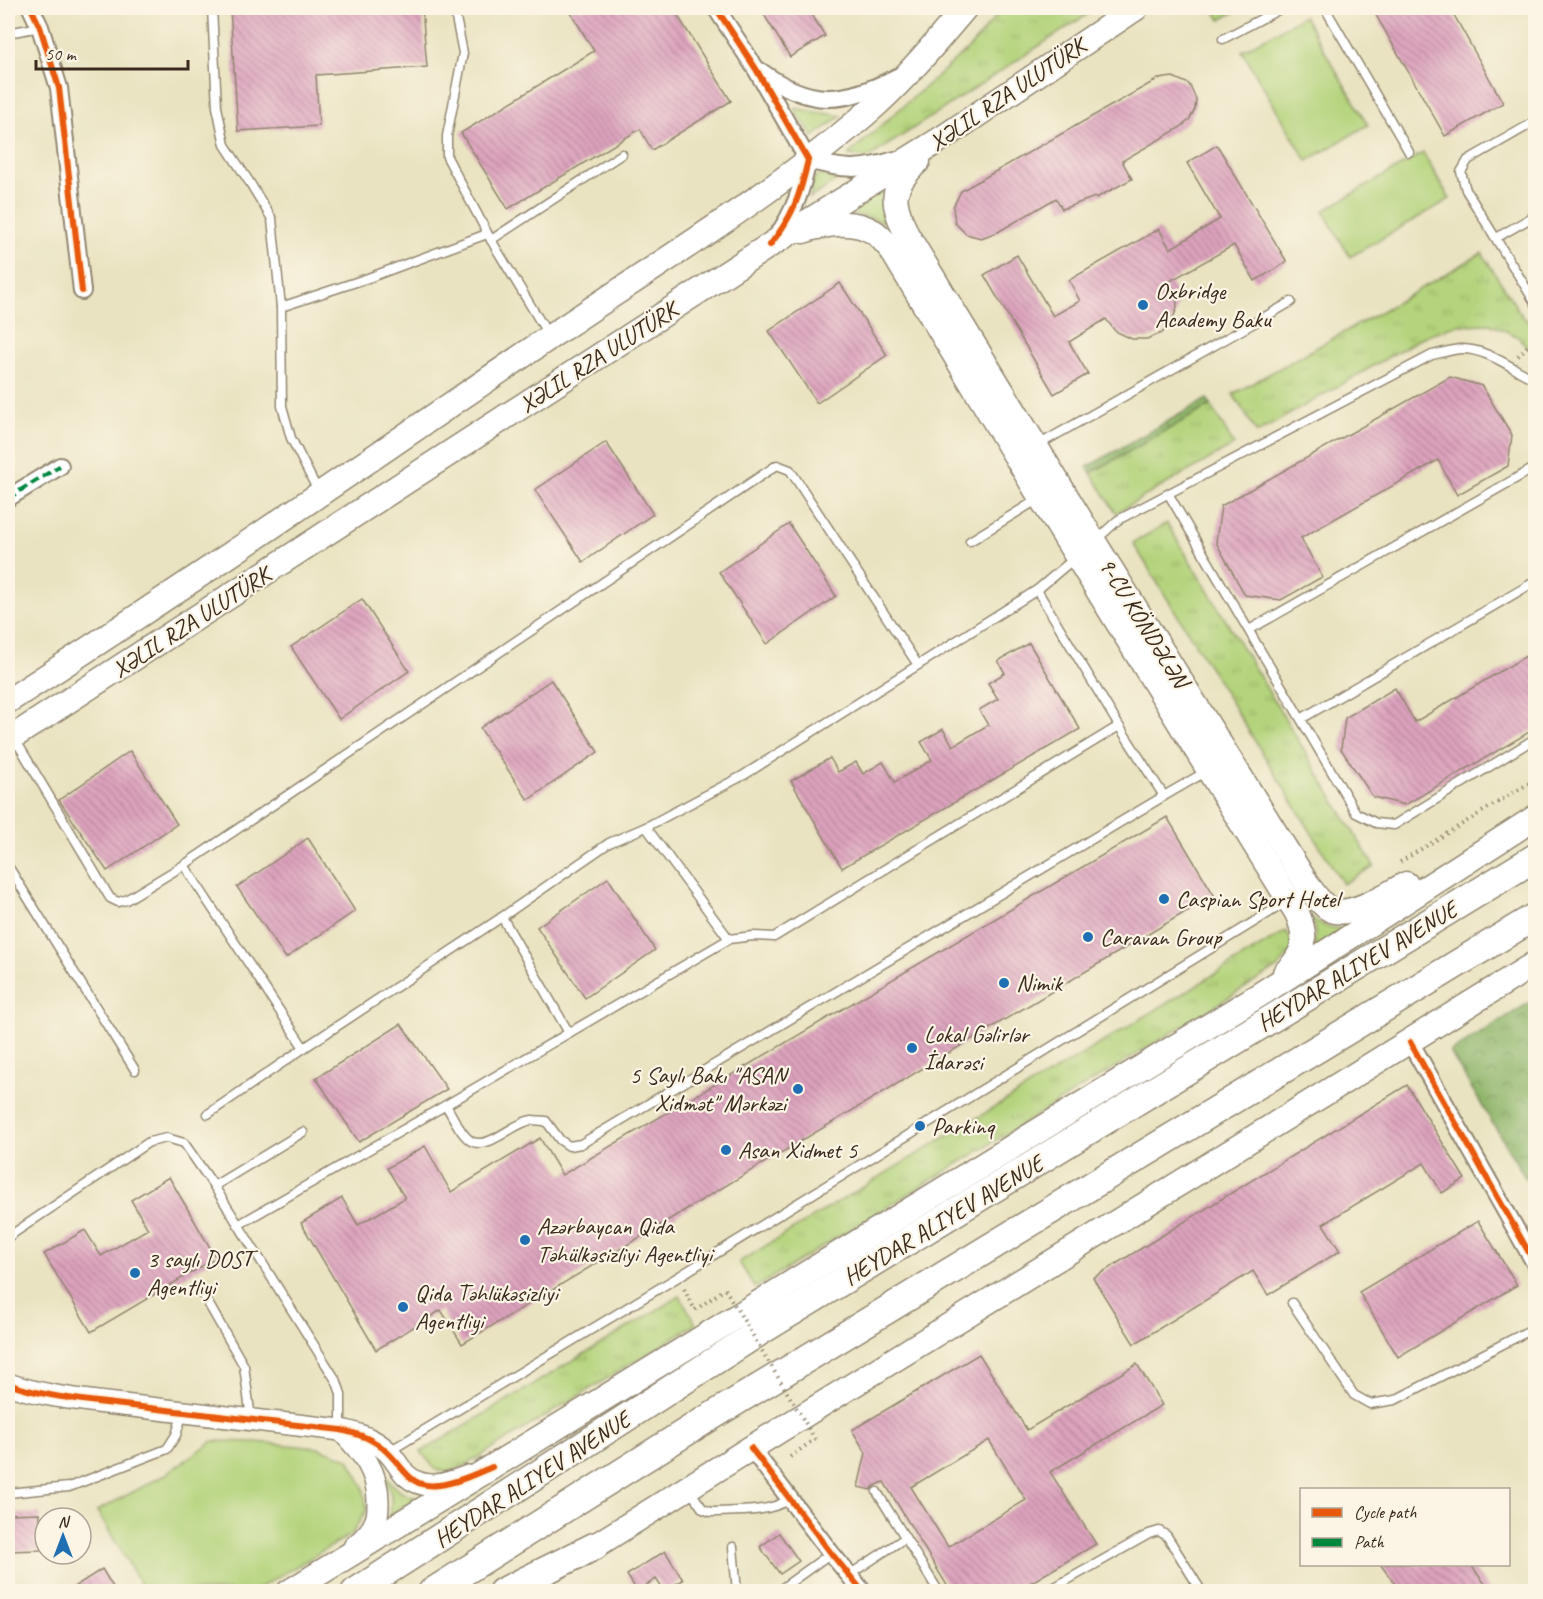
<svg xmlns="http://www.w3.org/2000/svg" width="1543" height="1599" viewBox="0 0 1543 1599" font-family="Caveat,sans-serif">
  <defs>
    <pattern id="grass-tufts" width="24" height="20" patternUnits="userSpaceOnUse" patternTransform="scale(1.5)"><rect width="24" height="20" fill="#b4d37b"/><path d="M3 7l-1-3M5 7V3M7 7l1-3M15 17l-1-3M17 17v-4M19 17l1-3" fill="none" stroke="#9cb56a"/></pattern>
    <pattern id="forest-crowns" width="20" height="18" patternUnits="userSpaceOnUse" patternTransform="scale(1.5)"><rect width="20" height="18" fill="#8fb56b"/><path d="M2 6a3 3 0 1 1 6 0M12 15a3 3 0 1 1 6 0" fill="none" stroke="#769357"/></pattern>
    <pattern id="building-back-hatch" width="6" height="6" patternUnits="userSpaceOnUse" patternTransform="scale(1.5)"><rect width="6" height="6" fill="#dda3be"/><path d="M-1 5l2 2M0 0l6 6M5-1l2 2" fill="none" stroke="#b4859a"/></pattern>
  </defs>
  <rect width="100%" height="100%" fill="#fcf5e5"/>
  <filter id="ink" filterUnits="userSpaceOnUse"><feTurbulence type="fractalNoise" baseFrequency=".0167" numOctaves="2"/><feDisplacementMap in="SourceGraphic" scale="12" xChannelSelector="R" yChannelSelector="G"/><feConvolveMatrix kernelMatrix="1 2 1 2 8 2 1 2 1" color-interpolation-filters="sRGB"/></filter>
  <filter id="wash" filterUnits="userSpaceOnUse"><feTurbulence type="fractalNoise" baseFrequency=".008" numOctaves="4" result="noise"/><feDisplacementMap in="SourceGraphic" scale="24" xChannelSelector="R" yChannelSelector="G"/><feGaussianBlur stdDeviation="1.35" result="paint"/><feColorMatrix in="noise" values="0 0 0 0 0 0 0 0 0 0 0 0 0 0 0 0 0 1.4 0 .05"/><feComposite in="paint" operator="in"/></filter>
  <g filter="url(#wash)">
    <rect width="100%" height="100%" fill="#e9e3c1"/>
    <g fill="url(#grass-tufts)" stroke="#787e4c" stroke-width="1.5">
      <polygon points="1003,8 1097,8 868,158 848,155 970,47"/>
      <polygon points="1213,8 1242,8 1220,20"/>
      <polygon points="794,108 841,116 813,137"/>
      <polygon points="819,175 838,180 810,198 813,178"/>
      <polygon points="885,187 884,222 846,212"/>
      <polygon points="1482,253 1522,316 1535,327 1535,354 1517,336 1490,324 1457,325 1425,336 1257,433 1233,394 1382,311"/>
      <polygon points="1211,405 1234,445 1116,513 1091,473"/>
      <polygon points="1167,523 1374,866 1343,884 1133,543"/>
      <path d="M1311 917C1322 926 1330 928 1343 929L1313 950C1316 937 1316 930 1311 917Z"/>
      <polygon points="1286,931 1292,941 1293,951 1277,968 755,1288 739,1262"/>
      <polygon points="680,1296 696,1324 464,1466 449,1472 436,1470 421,1452"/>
      <path d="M383 1473C395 1487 398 1494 417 1498L389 1516C394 1498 390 1489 383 1473Z"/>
    </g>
    <g fill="url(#forest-crowns)" stroke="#657044" stroke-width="1.5">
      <polygon points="1207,399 1211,405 1091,473 1087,467"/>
      <polygon points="1535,999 1535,1194 1450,1052"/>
    </g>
    <g fill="#b4d37b" stroke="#787e4c" stroke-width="1.5">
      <polygon points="1304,16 1368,125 1307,161 1242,51"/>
      <polygon points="1423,153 1450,199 1350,257 1323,211"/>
      <polygon points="213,1441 256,1442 319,1448 349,1459 363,1486 367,1509 352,1534 254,1591 145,1591 97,1511 163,1476"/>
    </g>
    <g id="blocks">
      <g fill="url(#building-back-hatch)" fill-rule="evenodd">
        <polygon points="230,8 422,8 427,67 316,75 319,126 238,131"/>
        <polygon points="568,8 673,8 731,101 652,150 640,129 508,209 461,133 594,51"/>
        <polygon points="760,8 808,8 825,36 790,57"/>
        <polygon points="1372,8 1450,8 1503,103 1445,136"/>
        <polygon points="1173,77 1189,84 1196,99 1195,109 1189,120 1181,127 1122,161 1132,179 1096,198 1095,197 1062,209 1056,198 998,232 981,238 966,234 955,223 953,207 961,191 1158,79"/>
        <polygon points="1217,145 1287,262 1255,281 1234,245 1170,281 1176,294 1177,308 1172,321 1162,333 1147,339 1132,339 1115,331 1106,319 1069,342 1088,374 1054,394 984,275 1017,255 1053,316 1080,301 1069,280 1159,229 1170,249 1220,219 1187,163"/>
        <polygon points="840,283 887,355 817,403 769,331"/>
        <polygon points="1450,377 1482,386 1512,435 1508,466 1457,495 1438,460 1301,538 1322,577 1281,600 1245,595 1216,542 1221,506"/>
        <polygon points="606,442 653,514 583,562 535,490"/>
        <polygon points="789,524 836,596 767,644 719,572"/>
        <polygon points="362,599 409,671 339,719 291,647"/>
        <polygon points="1029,643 1080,729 842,868 791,781 830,758 838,772 856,762 863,774 883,762 895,782 932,760 921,742 943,729 953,746 988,725 979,710 998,699 988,683 1005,673 998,661"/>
        <polygon points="1536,650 1536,728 1405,805 1373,797 1341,749 1345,718 1395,688 1415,722"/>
        <polygon points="551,680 598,752 528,800 480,728"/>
        <polygon points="130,751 177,824 107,871 59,800"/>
        <polygon points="1167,817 1214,895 695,1204 462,1344 441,1310 376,1350 301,1223 342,1198 358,1225 405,1198 387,1168 425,1146 451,1192 540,1138 562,1175"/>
        <polygon points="308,838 355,911 286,958 237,887"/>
        <polygon points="608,878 655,950 585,998 537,927"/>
        <polygon points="401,1024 447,1089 359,1142 316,1078"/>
        <polygon points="1407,1085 1465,1179 1442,1193 1424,1163 1323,1224 1340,1251 1268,1295 1253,1271 1134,1344 1093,1278"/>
        <polygon points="169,1177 216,1258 91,1332 44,1254 85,1230 101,1256 148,1229 131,1200"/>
        <polygon points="1478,1221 1517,1285 1398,1357 1359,1292"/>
        <path d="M979 1354 1027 1430 1137 1364 1162 1405 1050 1472 1096 1544 1015 1592H951L884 1482 874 1486 871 1490 858 1487 866 1453 852 1430ZM989 1440 1026 1500 948 1547 911 1487Z"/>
        <polygon points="40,1513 41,1550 8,1551 8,1514"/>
        <polygon points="779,1533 799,1561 780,1574 760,1547"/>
        <polygon points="665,1551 683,1580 664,1591 656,1579 637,1591 627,1575"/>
        <polygon points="1380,1564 1470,1564 1491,1592 1401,1592"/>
        <polygon points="102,1569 116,1592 66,1592"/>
      </g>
    </g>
  </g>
  <g filter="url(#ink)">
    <use href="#blocks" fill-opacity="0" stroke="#928670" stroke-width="1.5"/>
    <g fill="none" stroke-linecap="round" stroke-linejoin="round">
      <g stroke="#928670" stroke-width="11">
        <g id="service">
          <polyline points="212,8 217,107 225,145 250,183 272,219 281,307 282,406 291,438 318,491"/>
          <polyline points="454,8 463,53 447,136 447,157 491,240 549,336"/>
          <polyline points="1325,8 1409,152"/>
          <polyline points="8,33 40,27"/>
          <polyline points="1223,39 1282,8"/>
          <polyline points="1536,121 1468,160 1461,172 1466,190 1536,304"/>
          <polyline points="1496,238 1536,215"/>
          <polyline points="491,240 622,154"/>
          <polyline points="281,307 368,278 487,234"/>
          <polyline points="1038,445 1291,302"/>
          <polyline points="1169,495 1356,813 1376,823 1394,825 1536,738"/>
          <polyline points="970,541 1040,498"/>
          <path d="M1095 541 1118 520 1432 355C1441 353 1451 350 1460 349 1487 348 1512 369 1536 380"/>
          <polyline points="1037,590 1119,726 1164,796"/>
          <polyline points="1249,630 1536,467"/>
          <polyline points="1301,719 1536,581"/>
          <polyline points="15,739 110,898 118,902 126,900 184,865 304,1048"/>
          <polyline points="646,827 729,939"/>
          <polyline points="184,865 777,465 790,470 918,665"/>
          <polyline points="8,866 135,1070"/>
          <polyline points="502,917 569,1033"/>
          <path d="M446 1105C452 1115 461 1135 471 1141 489 1151 513 1122 532 1120 536 1120 542 1121 546 1121L560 1140 569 1146 581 1144 1164 796 1207 771"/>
          <polyline points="208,1114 304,1048 502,917 609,843 646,827 744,775 1037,590 1076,557"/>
          <polyline points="303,1132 214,1186 337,1382 341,1394 341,1430"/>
          <polyline points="238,1225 446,1105 729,939 753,936 774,937 1119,726"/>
          <polyline points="8,1237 149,1142 167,1138 184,1143 214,1186"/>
          <polyline points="204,1296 244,1366 251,1419"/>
          <polyline points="1292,1303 1354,1395 1370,1404 1395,1400 1536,1327"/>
          <polyline points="388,1452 678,1277 1288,901"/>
          <path d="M688 1488 703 1509 711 1512C736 1511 769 1513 790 1499"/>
          <polyline points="877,1492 939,1592"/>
          <polyline points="8,1493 69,1487 167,1449 176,1435 183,1412"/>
          <polyline points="733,1547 737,1592"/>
          <polyline points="849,1575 905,1538"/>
          <polyline points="1375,1591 1375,1592"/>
          <polyline points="777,1592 831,1553"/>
          <polyline points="1046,1592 1149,1534 1159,1531 1167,1536 1202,1592"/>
        </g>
      </g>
      <g stroke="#928670" stroke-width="20">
        <g id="minor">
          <polyline points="31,8 40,27 59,88 82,291"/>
          <path d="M716 8 756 69 808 160C802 188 794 214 776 237"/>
          <path d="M760 71C810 107 843 105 897 77"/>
          <path d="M808 160C843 170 860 171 895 160"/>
          <polyline points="8,498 60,466"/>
          <polyline points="1410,1042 1536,1265"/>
          <polyline points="751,1448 831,1553 863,1592"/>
        </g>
      </g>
      <g stroke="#928670" stroke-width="24">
        <g id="tertiary">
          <path d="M8 1384C36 1394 67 1398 97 1402L341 1430C359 1434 374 1439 388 1452 395 1459 399 1468 406 1475 424 1492 447 1484 468 1476"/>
          <path d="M341 1430C362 1452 379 1472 378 1504 378 1510 378 1517 375 1522 371 1533 362 1540 354 1547"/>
        </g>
      </g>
      <g stroke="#928670" stroke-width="27">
        <g id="secondary">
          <path d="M918 161C889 189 891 200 907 235L1094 542 1309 887C1315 895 1320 903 1328 908 1348 921 1387 894 1406 884"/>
          <path d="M803 231C824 224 853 219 874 232 880 236 886 243 891 249L1041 498 1297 913C1308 938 1305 954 1285 973"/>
          <path d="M8 701C190 584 368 461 547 339 658 263 776 194 877 104 909 75 937 41 965 8"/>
          <polyline points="8,740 770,245 944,137 1136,8"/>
          <polyline points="579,1556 751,1448 1536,963"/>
          <polyline points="289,1592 1264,992 1536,817"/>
        </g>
      </g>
      <g stroke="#928670" stroke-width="30">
        <g id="trunk">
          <polyline points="355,1592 764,1329 1536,857"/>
          <polyline points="432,1592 694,1427 1536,916"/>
          <polyline points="502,1592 595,1546"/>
        </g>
      </g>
      <g stroke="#928670" stroke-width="4" stroke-dasharray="1.5 4.5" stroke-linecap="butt">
        <polyline points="1518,356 1536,337"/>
        <polyline points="1400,862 1536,779"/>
        <polyline points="684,1289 695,1310 725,1289"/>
        <polyline points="790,1457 815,1439"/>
      </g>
      <use href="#service" stroke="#fff" stroke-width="8"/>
      <use href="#minor" stroke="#fff" stroke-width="16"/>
      <use href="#tertiary" stroke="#fff" stroke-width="21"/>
      <use href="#secondary" stroke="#fff" stroke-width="24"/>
      <use href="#trunk" stroke="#fff" stroke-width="27"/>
      <polyline stroke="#928670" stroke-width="4" stroke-dasharray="1.5 4.5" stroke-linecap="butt" points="725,1289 815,1439"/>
      <polyline stroke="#00873e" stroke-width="4.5" stroke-dasharray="9 4.5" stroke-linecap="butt" points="8,498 60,466"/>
      <g stroke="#fcf5e5" stroke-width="10">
        <g id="cycleway">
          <polyline points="31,8 40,27 59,88 82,291"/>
          <path d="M716 8 756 69 808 160C800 196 793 216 770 245"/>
          <polyline points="1410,1042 1536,1265"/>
          <path d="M8 1384C36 1394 67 1398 97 1402L341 1430C359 1434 374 1439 387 1452 405 1468 409 1489 439 1485 457 1483 475 1474 492 1467"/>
          <polyline points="751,1448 831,1553 863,1592"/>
        </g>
      </g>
      <use href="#cycleway" stroke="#e8590c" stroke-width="6"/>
    </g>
  </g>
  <g fill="#1f6fb2" stroke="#fcf5e5" stroke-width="2">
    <circle cx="1143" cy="305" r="6"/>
    <circle cx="1164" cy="899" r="6"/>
    <circle cx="1088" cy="937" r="6"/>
    <circle cx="1004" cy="983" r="6"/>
    <circle cx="912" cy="1048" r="6"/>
    <circle cx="798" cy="1089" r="6"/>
    <circle cx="920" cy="1126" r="6"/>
    <circle cx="726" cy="1150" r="6"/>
    <circle cx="525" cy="1240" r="6"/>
    <circle cx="135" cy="1273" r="6"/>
    <circle cx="403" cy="1307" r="6"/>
  </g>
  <g text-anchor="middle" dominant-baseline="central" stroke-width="4.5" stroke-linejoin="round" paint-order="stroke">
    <g font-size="24" fill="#3b2a1e" stroke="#fcf5e5">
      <text transform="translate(1007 94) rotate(-34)">XƏLIL RZA ULUTÜRK</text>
      <text transform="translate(598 357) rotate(-33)">XƏLIL RZA ULUTÜRK</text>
      <text transform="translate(191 622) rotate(-33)">XƏLIL RZA ULUTÜRK</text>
      <text transform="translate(1144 622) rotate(58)">9-CU KÖNDƏLƏN</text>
      <text transform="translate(1357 966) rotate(-31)">HEYDAR ALIYEV AVENUE</text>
      <text transform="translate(943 1220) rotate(-31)">HEYDAR ALIYEV AVENUE</text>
      <text transform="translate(532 1479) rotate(-33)">HEYDAR ALIYEV AVENUE</text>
    </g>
    <g font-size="24" fill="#3b2a1e" stroke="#fcf5e5" text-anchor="start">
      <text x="1155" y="291">Oxbridge<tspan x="1155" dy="28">Academy Baku</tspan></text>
      <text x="1176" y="899">Caspian Sport Hotel</text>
      <text x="1100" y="937">Caravan Group</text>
      <text x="1016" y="983">Nimik</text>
      <text x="924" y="1034">Lokal Gəlirlər<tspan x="924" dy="28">İdarəsi</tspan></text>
      <text x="786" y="1075" text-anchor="end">5 Saylı Bakı "ASAN<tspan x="786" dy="28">Xidmət" Mərkəzi</tspan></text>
      <text x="932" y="1126">Parkinq</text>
      <text x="738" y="1150">Asan Xidmet 5</text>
      <text x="537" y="1226">Azərbaycan Qida<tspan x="537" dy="28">Təhülkəsizliyi Agentliyi</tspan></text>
      <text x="147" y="1259">3 saylı DOST<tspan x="147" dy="28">Agentliyi</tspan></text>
      <text x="415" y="1293">Qida Təhlükəsizliyi<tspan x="415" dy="28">Agentliyi</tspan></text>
    </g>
  </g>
  <rect width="1543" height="1599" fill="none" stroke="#fcf5e5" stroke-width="30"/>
  <rect x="1300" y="1488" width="210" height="78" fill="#fcf5e5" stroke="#afa495" stroke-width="1.5"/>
  <rect x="1312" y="1508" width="30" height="9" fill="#e8590c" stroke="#afa495" stroke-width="1.5"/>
  <text x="1354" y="1518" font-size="18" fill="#3b2a1e">Cycle path</text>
  <rect x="1312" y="1538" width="30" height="9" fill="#00873e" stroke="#afa495" stroke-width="1.5"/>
  <text x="1354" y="1548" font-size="18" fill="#3b2a1e">Path</text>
  <g transform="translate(63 1536)"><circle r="28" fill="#fcf5e5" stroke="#afa495" stroke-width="1.5"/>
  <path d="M0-4.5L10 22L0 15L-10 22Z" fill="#1f6fb2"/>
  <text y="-9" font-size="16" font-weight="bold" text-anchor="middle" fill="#3b2a1e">N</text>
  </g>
  <path d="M36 60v9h152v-9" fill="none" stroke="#3b2a1e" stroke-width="3"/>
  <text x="45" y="60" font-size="18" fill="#3b2a1e" stroke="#fcf5e5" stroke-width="4.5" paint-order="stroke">50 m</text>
</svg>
